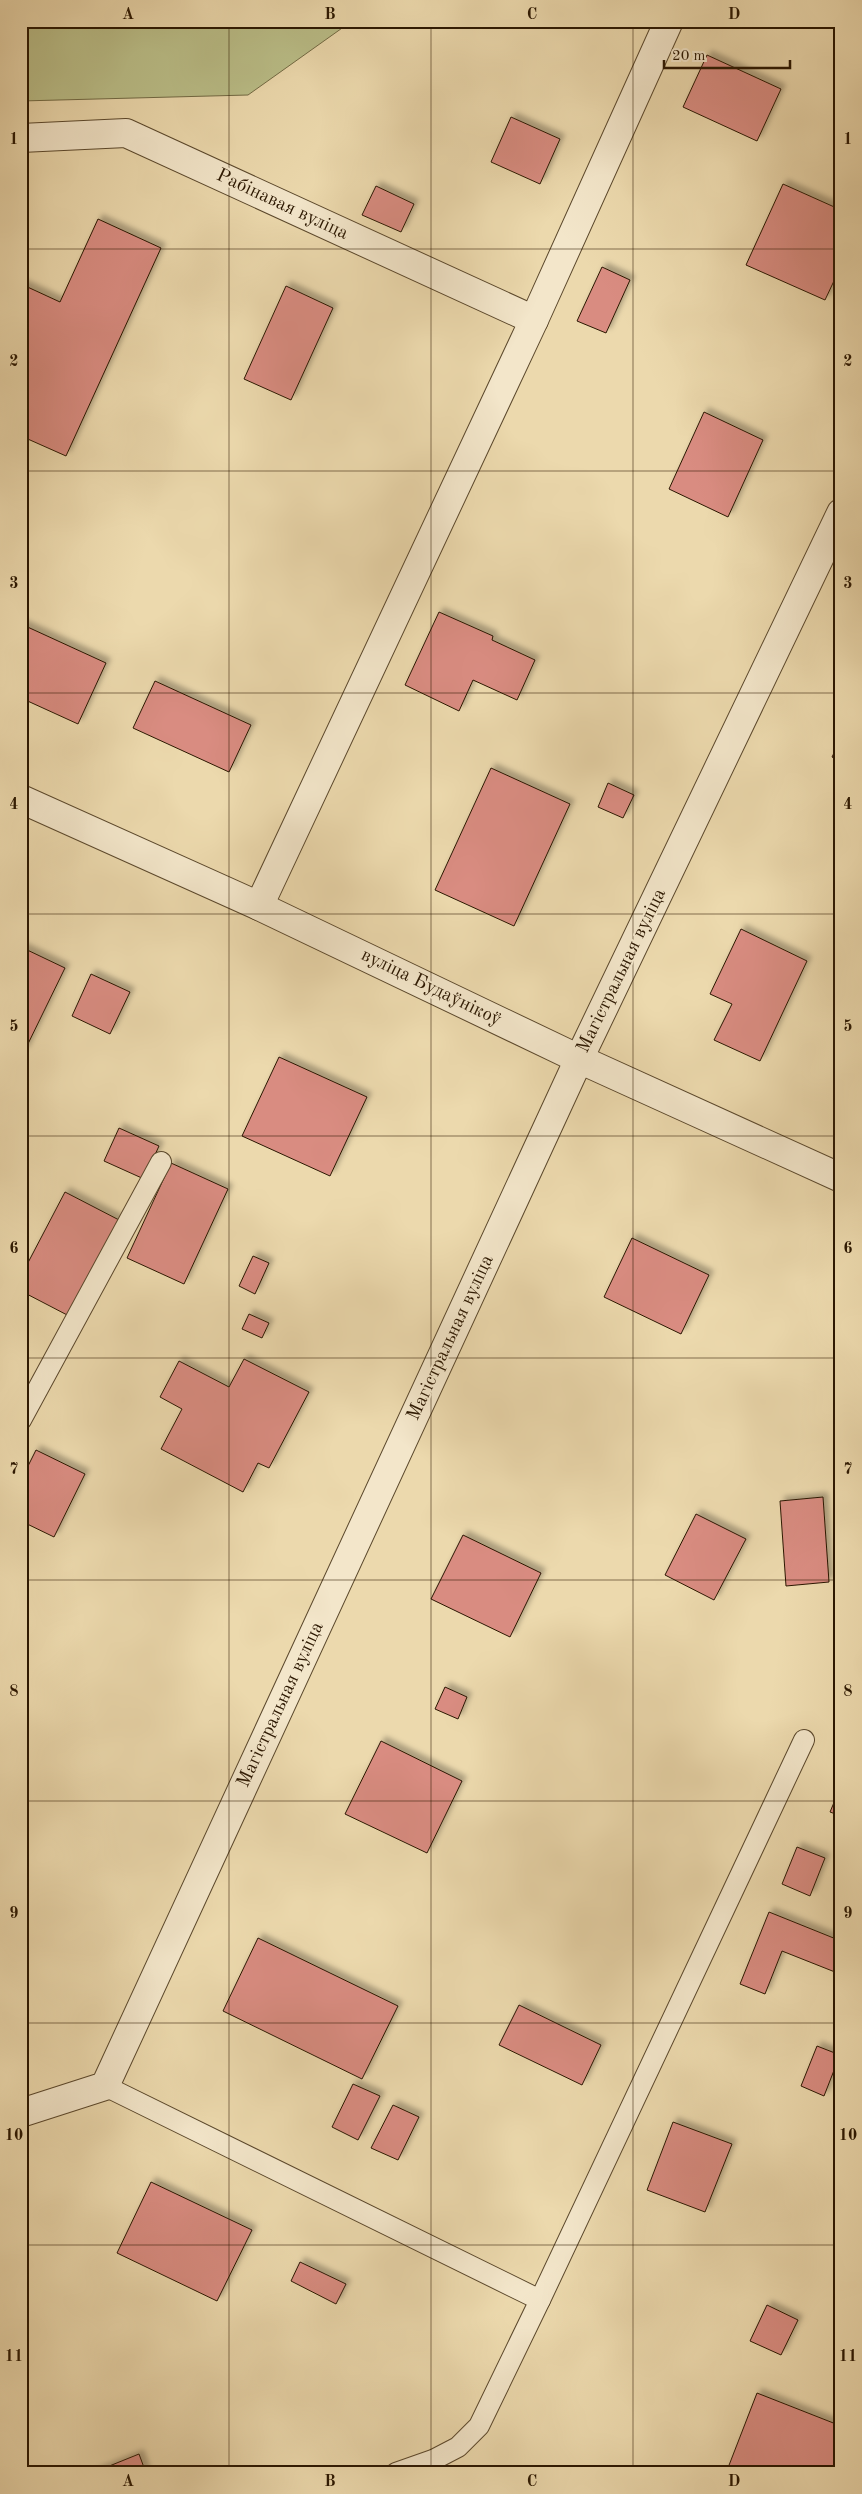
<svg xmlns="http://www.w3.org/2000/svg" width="862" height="2494" viewBox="0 0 862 2494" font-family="'Old Standard TT',serif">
  <defs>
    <filter id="shadow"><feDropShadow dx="4.5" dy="-4.5" stdDeviation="2.5" flood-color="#0004"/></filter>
  </defs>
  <rect width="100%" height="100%" fill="#ecd9ad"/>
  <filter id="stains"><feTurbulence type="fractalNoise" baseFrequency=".004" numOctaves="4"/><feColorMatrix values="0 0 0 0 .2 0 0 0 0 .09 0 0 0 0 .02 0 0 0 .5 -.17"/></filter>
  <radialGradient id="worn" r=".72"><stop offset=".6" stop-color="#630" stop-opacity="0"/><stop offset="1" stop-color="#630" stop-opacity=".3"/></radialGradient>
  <polygon fill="#babe88" stroke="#726a44" points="21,21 352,21 248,95 21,101"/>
  <g fill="#d98c81" stroke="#2b1701" filter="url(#shadow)">
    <polygon points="707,55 781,89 757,141 683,107"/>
    <polygon points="511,117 560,139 540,184 491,162"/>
    <polygon points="783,184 841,210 841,266 825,300 746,265"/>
    <polygon points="376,186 414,204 401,232 362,215"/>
    <polygon points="98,219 161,248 66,456 21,436 21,284 60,302"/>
    <polygon points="602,267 630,280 606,333 577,321"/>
    <polygon points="286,286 333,308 291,400 244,379"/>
    <polygon points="704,412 763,440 728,517 669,489"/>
    <polygon points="439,612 493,636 492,640 535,660 517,700 473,680 459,711 405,685"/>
    <polygon points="21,624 106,663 78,724 21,698"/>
    <polygon points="155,681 251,725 229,772 133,728"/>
    <polygon points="841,739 841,762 832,757"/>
    <polygon points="491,768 570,804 514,926 435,890"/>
    <polygon points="608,783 634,795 623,818 598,807"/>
    <polygon points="741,929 807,961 760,1061 714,1040 732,1004 710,994"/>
    <polygon points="21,947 65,968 24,1052 21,1050"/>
    <polygon points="91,974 130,992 110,1034 72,1016"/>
    <polygon points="279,1057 367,1097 330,1176 242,1136"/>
    <polygon points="119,1128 159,1146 144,1179 104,1161"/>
    <polygon points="171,1163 228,1189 184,1284 127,1258"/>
    <polygon points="65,1192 121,1221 71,1317 21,1291 21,1276"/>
    <polygon points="632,1238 709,1275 681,1334 604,1297"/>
    <polygon points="253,1256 269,1263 255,1294 239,1286"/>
    <polygon points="249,1314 269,1323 262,1338 242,1329"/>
    <polygon points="244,1359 309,1392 269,1468 258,1463 243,1492 161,1449 182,1409 160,1397 179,1361 229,1387"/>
    <polygon points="36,1450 85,1474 54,1537 21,1521 21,1480"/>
    <polygon points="823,1497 829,1582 786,1586 780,1501"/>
    <polygon points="696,1514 746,1539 714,1600 665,1575"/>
    <polygon points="463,1535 541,1573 510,1637 431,1599"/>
    <polygon points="445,1687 467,1697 458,1719 435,1709"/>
    <polygon points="381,1741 462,1781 427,1853 345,1814"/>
    <polygon points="841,1786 841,1816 830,1812"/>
    <polygon points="797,1847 825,1858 810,1896 782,1884"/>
    <polygon points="769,1912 841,1941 840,1974 782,1951 765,1994 740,1984"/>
    <polygon points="258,1938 398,2006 362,2079 223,2011"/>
    <polygon points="519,2005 601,2045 582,2085 499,2045"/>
    <polygon points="817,2046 840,2055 824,2096 801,2086"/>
    <polygon points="353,2084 380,2096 358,2140 332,2127"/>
    <polygon points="393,2105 419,2117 398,2160 371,2148"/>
    <polygon points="673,2122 732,2144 705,2212 647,2190"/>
    <polygon points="151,2182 252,2230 217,2301 117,2253"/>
    <polygon points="300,2262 346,2284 336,2304 291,2281"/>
    <polygon points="767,2305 798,2320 781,2355 750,2341"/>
    <polygon points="757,2393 841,2426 841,2473 726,2473"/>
    <polygon points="139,2454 146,2473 92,2473"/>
  </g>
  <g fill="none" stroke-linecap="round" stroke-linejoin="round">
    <g stroke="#5b482c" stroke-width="22">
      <g id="service">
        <polyline points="21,1420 161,1162"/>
        <polyline points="105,2086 540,2300 804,1740"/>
        <polyline points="396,2473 433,2460 458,2447 479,2426 540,2300"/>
      </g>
    </g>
    <g stroke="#5b482c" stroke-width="30">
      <g id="minor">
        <polyline points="21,138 126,133 534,320"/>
        <polyline points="21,799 259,906 579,1059 841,1178"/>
        <polyline points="259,906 534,320 669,21"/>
        <polyline points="21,2113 105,2086 579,1059 841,513"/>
      </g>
    </g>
    <use href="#service" stroke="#f3e6ca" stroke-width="20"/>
    <use href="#minor" stroke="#f3e6ca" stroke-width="28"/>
  </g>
  <path fill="none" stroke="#2b1701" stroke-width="1" stroke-opacity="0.55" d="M229 21V2473M431 21V2473M633 21V2473M21 249H841M21 471H841M21 693H841M21 914H841M21 1136H841M21 1358H841M21 1580H841M21 1801H841M21 2023H841M21 2245H841"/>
  <g text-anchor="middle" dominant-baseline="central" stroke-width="4" stroke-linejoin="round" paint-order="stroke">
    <g font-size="19" fill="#2b1701" stroke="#f3e6ca">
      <text transform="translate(282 205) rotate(25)">Рабінавая вуліца</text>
      <text transform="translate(622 971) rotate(-64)">Магістральная вуліца</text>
      <text transform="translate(431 988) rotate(26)">вуліца Будаўнікоў</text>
      <text transform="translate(451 1338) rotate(-65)">Магістральная вуліца</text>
      <text transform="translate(281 1705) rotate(-65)">Магістральная вуліца</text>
    </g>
  </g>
  <rect width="862" height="2494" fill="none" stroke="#ecd9ad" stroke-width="55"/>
  <path d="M664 60v8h126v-8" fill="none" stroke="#2b1701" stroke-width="2.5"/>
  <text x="672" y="60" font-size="15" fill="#2b1701" stroke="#f3e6ca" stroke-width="4" paint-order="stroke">20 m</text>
  <rect x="28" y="28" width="806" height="2438" fill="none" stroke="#2b1701" stroke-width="2"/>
  <g font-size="16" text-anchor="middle" font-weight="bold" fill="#2b1701">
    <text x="128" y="19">A</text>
    <text x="330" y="19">B</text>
    <text x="532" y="19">C</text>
    <text x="734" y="19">D</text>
    <text x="14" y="144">1</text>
    <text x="848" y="144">1</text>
    <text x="14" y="366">2</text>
    <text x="848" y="366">2</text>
    <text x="14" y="588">3</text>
    <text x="848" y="588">3</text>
    <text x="14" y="809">4</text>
    <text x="848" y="809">4</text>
    <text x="14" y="1031">5</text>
    <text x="848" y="1031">5</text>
    <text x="14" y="1253">6</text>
    <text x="848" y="1253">6</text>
    <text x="14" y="1474">7</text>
    <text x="848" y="1474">7</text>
    <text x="14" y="1696">8</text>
    <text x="848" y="1696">8</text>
    <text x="14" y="1918">9</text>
    <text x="848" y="1918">9</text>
    <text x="14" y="2140">10</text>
    <text x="848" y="2140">10</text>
    <text x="14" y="2361">11</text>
    <text x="848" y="2361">11</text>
    <text x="128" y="2486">A</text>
    <text x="330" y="2486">B</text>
    <text x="532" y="2486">C</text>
    <text x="734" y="2486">D</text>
  </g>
  <rect width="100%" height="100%" filter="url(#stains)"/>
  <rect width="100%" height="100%" fill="url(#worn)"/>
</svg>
